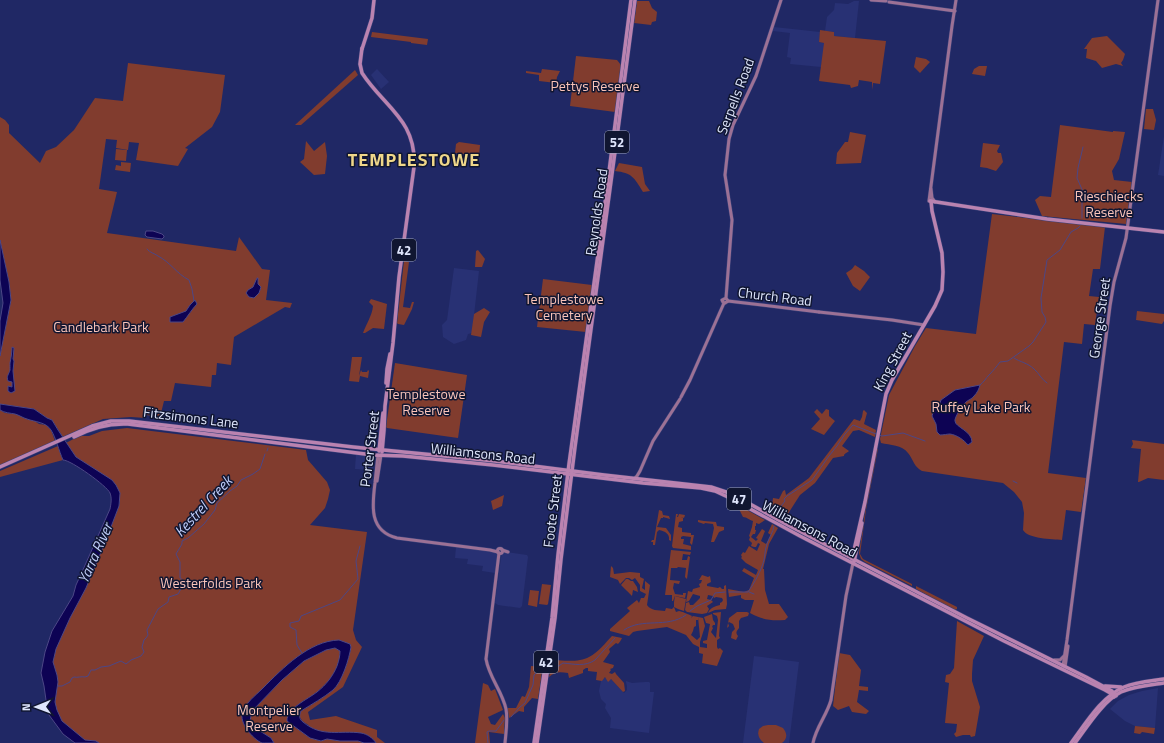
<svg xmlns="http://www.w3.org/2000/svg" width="1164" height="743" viewBox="0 0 1164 743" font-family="'Titillium Web',sans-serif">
  <rect width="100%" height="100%" fill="#202865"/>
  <g fill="#283174">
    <polygon points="854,1 859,1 855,38 834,36 834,32 825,31 827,17 834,10 835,3 848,4"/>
    <polygon points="774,27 820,32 819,42 825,43 821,67 790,64 791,58 787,57 790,33 773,31"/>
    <polygon points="377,69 389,82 381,89 371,75"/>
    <polygon points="1164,136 1164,176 1158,175"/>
    <polygon points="454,268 479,271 472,333 468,334 466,340 454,344 443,337 442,325 447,320"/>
    <polygon points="356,454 365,455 371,460 373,464 373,470 355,469"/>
    <polygon points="456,547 496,552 498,553 495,573 482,571 483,566 467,564 468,559 455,558"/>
    <polygon points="507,552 527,555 528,557 522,606 520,608 498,605 495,603 501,558 502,554"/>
    <polygon points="754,656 799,662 789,743 743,743"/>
    <polygon points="605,677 611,679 624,693 627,690 627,686 626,682 626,681 632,683 645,682 649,682 650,683 650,692 654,692 649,733 610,728 611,718 605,708 606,704 601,699 599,691 601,681"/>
    <polygon points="1158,688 1155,728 1135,726 1125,721 1110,709 1118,701 1129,695 1142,691"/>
  </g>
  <g fill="#813c2e">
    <polygon points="637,1 649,1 652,8 657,12 656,21 652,22 651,25 634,23"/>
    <polygon points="820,30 834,32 834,36 886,41 880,84 873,83 872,90 872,82 859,80 858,86 851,88 850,85 819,81 824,43 819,42"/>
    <polygon points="372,32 428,39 427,45 411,43 411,42 371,37"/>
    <polygon points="1107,36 1125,54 1123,60 1121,63 1123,66 1116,64 1102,68 1096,61 1086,58 1087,49 1084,49 1092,38"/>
    <polygon points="576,56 617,60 621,65 615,112 570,106"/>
    <polygon points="916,57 926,59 930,62 920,73 914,67"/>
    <polygon points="128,63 225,75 220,112 212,127 185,148 188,149 178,166 136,160 139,143 129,142 128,150 116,148 117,140 106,139 99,189 117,192 107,233 236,251 239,237 262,269 270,270 266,300 292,303 290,308 285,307 234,337 231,365 217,363 216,375 212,375 211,387 175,383 171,401 164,401 160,417 146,415 146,418 131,417 103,419 63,437 52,420 47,418 34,409 0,404 0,356 11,300 9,282 0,240 0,117 5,120 9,125 9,133 40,163 46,151 56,147 74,130 95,98 123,101"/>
    <polygon points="979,66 987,66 985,76 972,74 974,69"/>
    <polygon points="542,69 560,71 557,77 556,83 539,81 539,75 526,73 526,71 541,73"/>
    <polygon points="355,70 358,75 301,125 295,125"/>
    <polygon points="1146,109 1153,109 1156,120 1154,130 1144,129"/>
    <polygon points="1060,125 1113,132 1113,131 1125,132 1119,159 1112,171 1114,180 1132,182 1126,224 1042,216 1035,200 1040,196 1051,197"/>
    <polygon points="850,132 866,135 861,163 836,164 837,153 845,142 848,142"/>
    <polygon points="306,141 314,151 325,142 327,156 325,174 314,175 300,162 304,159"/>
    <polygon points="459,142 480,145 479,156 455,153 456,144"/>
    <polygon points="983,143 1000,145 997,151 998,153 1001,153 1003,162 996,171 987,168 980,167"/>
    <polygon points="116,149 127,150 126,161 115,160"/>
    <polygon points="121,162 131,163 130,172 115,170 116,165 121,166"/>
    <path d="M619 163 642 167 645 184 650 191 643 192C634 177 632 173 615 171Z"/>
    <path d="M992 214 1105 227 1100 269H1093L1089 296 1099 297 1095 325 1084 324 1082 344 1064 342 1048 473 1086 478 1081 512 1066 510 1062 540C1052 539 1028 539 1023 530L1024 513 1022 502 1014 492 1003 483 922 471C914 467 913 459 908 453 902 445 890 445 881 443L880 439 889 395 915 346 926 328 976 334Z"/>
    <polygon points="478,250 485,259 482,267 475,267 476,251"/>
    <polygon points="404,261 409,262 403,307 410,308 412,302 414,302 412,309 404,325 398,324 397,323"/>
    <polygon points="855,265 864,271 870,277 860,291 853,286 846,273 852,269"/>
    <polygon points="543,279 592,285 586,332 537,327"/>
    <path d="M371 299 387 304 384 329 373 328 365 333H363C366 324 372 316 373 306L369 302Z"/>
    <polygon points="484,308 490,312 484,322 481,337 471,335 474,314"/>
    <polygon points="1137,311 1164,314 1164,321 1162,324 1136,320"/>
    <polygon points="352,357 362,357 359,376 361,370 362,372 367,372 368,370 369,371 368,378 360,376 359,382 349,381"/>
    <polygon points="395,363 467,375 458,438 387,428 386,427"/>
    <polygon points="817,409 822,414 826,409 829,410 829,416 835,421 824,435 811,429 820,419 814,412"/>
    <polygon points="0,410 5,413 16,414 29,420 33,420 39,424 46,425 51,430 55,441 0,465"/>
    <path d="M864 410 867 413 864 424 876 430 875 437 859 430 853 431 842 446 849 451C847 453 844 453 844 456L833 458 815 483 800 495 784 520 771 512 773 498 779 499 783 491 785 490 786 495 809 478 854 419 860 421 862 417 863 411Z"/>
    <path d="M127 428 306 450 308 460 327 482 330 490 328 499 325 508 310 525 367 532 353 630 356 640 362 647 343 687 308 712 310 720 336 716 377 730V737L385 743H376C366 726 335 736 317 731 314 730 310 727 307 724 303 722 301 720 299 715L301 711C312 704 323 698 333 690 342 682 349 659 351 647L322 644 242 716 264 743H88L68 731 56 714 52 655 110 530 120 502 90 467 76 457 66 443 79 436H89L102 431Z"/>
    <polygon points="1132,440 1164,444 1164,480 1148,478 1139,482 1138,482 1141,449 1131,448 1133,444"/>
    <polygon points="58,446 63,460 0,477 0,471"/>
    <polygon points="876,449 878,449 866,510 860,554 863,559 912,584 912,586 865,562 861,559 859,553 866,505"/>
    <polygon points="504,495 502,506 493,510 491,501"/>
    <path d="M740 506 765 520 759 524 756 523V526H755V530H756L755 534H753L751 537 756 541 758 539 756 538 762 529 765 531 761 541 766 544 771 535 768 533 772 524 778 528 769 544 763 569H764L765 590 769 604H779L788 617 785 620C771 621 763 620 750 613L754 600H745L741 598V595L729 597 728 589 744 592 749 590 754 578 742 571 744 568 756 575 758 570 746 563 741 558 742 557 741 555 743 552 745 553 749 546 757 551 760 544 758 543 756 547H754L751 546 752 543 749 540 750 537 749 536 752 527 753 521C749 520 747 517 743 517L739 509Z"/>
    <path d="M659 510 662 511 663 515 669 516 670 519 663 517V518H661L657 527 666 528 671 535V541L669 540C670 534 665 531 659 530L657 532 655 545H653V542H651L652 540H654Z"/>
    <polygon points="676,514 678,514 677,517 678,517 679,514 685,515 684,518 681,517 683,518 683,521 679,522 678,527 682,528 682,532 691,533 691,535 694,535 692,545 690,543 691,537 683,536 681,537 681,539 684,539 683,544 691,546 691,550 673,548 672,546"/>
    <polygon points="698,520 704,521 716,522 717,526 724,527 724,530 719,532 714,542 711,542 714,528 713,524 705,523 704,524 698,522"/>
    <polygon points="671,550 691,552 690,555 683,554 682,560 687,560 688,556 690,557 687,579 685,577 686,568 678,567 677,568 671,568 670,580 680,581 679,584 674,583 673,588 675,594 683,595 683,593 686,593 685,598 675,596 673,601 672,601 672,595 665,595"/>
    <path d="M611 566 613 568 614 574 630 572 640 573V577L644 579 642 588 645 590V581L650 585 647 605C651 611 658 610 665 611L666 608 672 609 674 607 676 612 679 611C681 611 690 615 692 616L691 618 693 616 698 617V620H696V626L694 627 693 631 691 635 697 640 700 637 698 617 703 618 705 626 700 642V647L707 648V644L703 643V641L707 640 710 624 706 623 704 617 712 614 713 620 715 623V625H713L712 627 713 628 711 632 715 637 716 638 718 620 717 616 713 614V613L721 612 719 636 720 638 717 640V647L718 649 720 648 723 651 717 666 702 663 703 654 699 653V647L693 644 686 635 667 627 637 631 633 632 629 636 610 631V629L630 611 627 608 637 600 639 603 641 598H644L646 594 640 591V585L635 578 632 580 629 578H626L620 584 618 580 610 577Z"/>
    <path d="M702 575 708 577 710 576 711 582 707 584V586L718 588 720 587 722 589H724V586L726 585 727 604 726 609 715 610 708 613C710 608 715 606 720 605V603L722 602 723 600 722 598 716 597 714 598 713 596 708 595 707 599 711 600 713 602 707 606 709 609 707 613 702 614 687 612 685 610 686 603 689 602 690 605H693L700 598V596L693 594 689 601 686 602 688 591 692 592 693 589 700 587 699 584 701 583 702 580H699Z"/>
    <path d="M626 579H628L631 581H633L637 587 638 592 633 590 632 596C631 595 622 586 621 585Z"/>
    <polygon points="542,584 551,585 548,604 547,605 539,604"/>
    <polygon points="916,586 957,607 957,609 955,610 916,589"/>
    <polygon points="530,590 539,591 537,607 528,605"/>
    <polygon points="675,596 686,599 684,611 678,609 674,607 674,602"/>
    <path d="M737 612H747L749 613 748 616 741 618 739 621V628C737 631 735 632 738 636L736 640 731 638 732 632 735 629 733 624 729 622 728 623 729 626 727 628 729 618Z"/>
    <polygon points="957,621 984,636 973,660 972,674 972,681 980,707 975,736 971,737 970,735 963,735 956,737 954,734 956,732 957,724 945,723 949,683 945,682 946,675 950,674 954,668"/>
    <path d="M612 636 622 638C621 640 620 642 618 644L616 643 609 649 610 652 603 662 614 665 613 668 610 669 611 670 609 673 612 674 615 672 616 674 624 683 625 691 623 692 611 679 608 682 605 677 602 681 596 680 597 672 588 671V668H586L583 670V673L569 678 568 673C561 672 555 671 549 677L552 662H555V660C564 661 581 662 589 657 599 652 605 643 612 636Z"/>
    <path d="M335 648 340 651C342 672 322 689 306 700 301 703 294 706 292 711 290 715 290 720 289 724L292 725 310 738 320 741 327 739 340 741H358L364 743H274L271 738 252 726 250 721 252 711 282 680 304 661 326 650Z"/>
    <polygon points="839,653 850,655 861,670 859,686 868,687 868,691 859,690 857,702 869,711 866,714 852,712 849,706 838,710 833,706"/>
    <polygon points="531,666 543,667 538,699 532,698 524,707 524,712 519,711 509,718 507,708 516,708 522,696 525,697 529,687"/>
    <polygon points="483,683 488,685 491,691 495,689 503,710 488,717 491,724 495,725 503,714 505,718 504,734 489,732 490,743 475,743"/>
    <path d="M768 725H776L783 728C787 733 788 738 782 743H764C759 739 757 735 759 729L763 726Z"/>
    <polygon points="1135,726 1155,728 1154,734 1142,732 1140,734 1134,733"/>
  </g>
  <g fill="#0d0354" stroke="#4c4786">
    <polygon points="146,231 153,231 162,234 164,236 164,237 162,239 147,237 145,235"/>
    <polygon points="0,240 9,282 11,300 0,356 0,321 3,303 0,280"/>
    <polygon points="257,278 258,278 258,284 261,287 259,293 254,298 249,297 246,293 248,290 253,287"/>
    <path d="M195 300 197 304C192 309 188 316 183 322H170V317L186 311 190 305Z"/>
    <path d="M12 347 14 348 13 359 14 361 13 371 15 391 11 393 8 391V386L12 387V382L8 381C6 376 9 374 10 370 10 369 10 364 10 363 11 358 12 352 12 347Z"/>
    <path d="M980 385C979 389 977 393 974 396 972 399 968 400 966 402 963 404 954 418 955 421 955 427 972 431 972 442L968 445C964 440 957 435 950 434 947 434 944 435 940 435L937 432 936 424 932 416 934 410 939 406 941 400 955 390Z"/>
    <path d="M0 404 34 409 47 418 52 420 58 430 76 457 112 480 116 485 120 493 119 506 106 540 86 588 70 618 56 649 53 662 57 675 58 682 55 702 57 710 62 721 85 740 96 741 99 743H75L63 734 49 715 46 700 44 686 41 673 45 652 52 631 73 596 76 585 82 572 110 509C111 504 112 498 110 493 107 486 71 460 63 460 59 451 56 438 51 430 46 422 35 422 27 419 23 418 19 415 15 414 10 413 5 413 0 410Z"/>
    <path d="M339 640 350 644 351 647C349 659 342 682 333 690 323 698 312 704 301 711 299 716 299 719 303 722 322 738 340 730 361 733 367 734 373 738 376 743H364L358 741H340L327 739 321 741 310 738 287 721C286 709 308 699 317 692 326 685 333 676 337 666 339 660 340 656 340 651L335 648 326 650 304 661 282 680 252 711 250 721 252 726 271 738 274 743C271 743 265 743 262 743 257 741 251 735 248 731 245 727 241 720 242 714 245 703 255 696 263 688 283 668 309 641 339 640Z"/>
  </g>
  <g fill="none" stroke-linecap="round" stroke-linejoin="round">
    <g stroke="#4c4786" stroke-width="1">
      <polyline points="1082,218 1082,203 1084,194 1077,178 1078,168 1083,147"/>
      <path d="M147 249C150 253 154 253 158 256 170 262 177 274 189 280L192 289 194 301"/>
      <path d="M1014 358C1020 362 1028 363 1034 369 1039 373 1041 379 1047 383"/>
      <path d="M980 385C984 382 986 378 989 375 993 371 997 366 1000 362L1008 361 1029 346 1033 342 1046 322 1045 317 1042 312 1041 298 1047 260 1060 250 1071 232 1078 228 1080 226"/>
      <polyline points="879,435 882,436 903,433 925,441"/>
      <polyline points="267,451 268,448"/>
      <polyline points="1013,481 1017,483"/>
      <path d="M778 513C779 508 782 505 785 501L784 499 787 496 812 480 829 456 837 446 845 434 853 425 876 434"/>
      <path d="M729 592H748C755 582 761 571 764 560 765 555 765 549 767 544 769 537 773 533 774 526"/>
      <polyline points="749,592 754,594"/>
      <polyline points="690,611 697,606 711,600 715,593 725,592"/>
      <path d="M624 630C643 617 666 629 686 615"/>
      <polyline points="302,653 297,645 296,630 290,627 290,623 299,621 301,616 340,600 358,579 356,561 360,546"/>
      <path d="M553 670 563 663C574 664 585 667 595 660L615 638"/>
      <path d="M58 686H62L70 682 72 678 74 677C78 678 81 676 85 677L88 676 91 670H95L101 667 109 666 121 661 126 664 131 660 141 656 144 652 142 647 144 640 146 638 148 635 147 630 158 609 168 602 169 597 178 594 182 587 184 581 180 578V562L176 554 182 544V541L188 538 204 524 215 510 217 503 230 491 237 486 241 480 253 474 260 469 265 454"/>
      <polyline points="511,717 520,707 525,703 533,685 534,675 536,673 541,671"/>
      <polyline points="488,743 487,732 489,731 496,731 504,720"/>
    </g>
    <g stroke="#3b427a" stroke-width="4">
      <g id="secondary">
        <polyline points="871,0 886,1"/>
        <polyline points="889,2 955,11"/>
        <polyline points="931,189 932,198 935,202"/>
        <polyline points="929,201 952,26 956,0"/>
        <polyline points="726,298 722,300 723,302 725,303 728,301 726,298 732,220 725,175 729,139 733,125 756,76 781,0"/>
        <polyline points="728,301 819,312"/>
        <polyline points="819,312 892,320 924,325"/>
        <polyline points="681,397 690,380 724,303"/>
        <path d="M378 455C377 464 376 474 375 483 372 506 369 531 397 538L490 550 498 552"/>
        <polyline points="635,478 637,476 640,471 653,441 680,399"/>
        <polyline points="377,481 381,455"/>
        <circle cx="500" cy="551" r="2.5"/>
        <polyline points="502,550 508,552"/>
        <path d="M499 553 486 659C489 677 502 691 506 709 508 720 506 732 505 743"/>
        <polyline points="1054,660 1060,660 1064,656"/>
        <polyline points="1063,666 1067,640 1110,306 1114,282 1126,238 1158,0"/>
        <polyline points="1065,667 1068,646"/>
        <path d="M813 743C816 727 827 715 831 700L846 596 853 563"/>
      </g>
    </g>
    <g stroke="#3b427a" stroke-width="4.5">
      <g id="primary">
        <path d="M362 48 360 64 362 73C384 107 417 120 414 167L399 277 393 343 385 406 384 430 382 452"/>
        <polyline points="362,49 372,18 374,0"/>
        <polyline points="930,201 1047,219 1164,232"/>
        <polyline points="386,383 387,369 390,354"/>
        <path d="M74 437C91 428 108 423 128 424L373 455 403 456 493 465 643 483 701 488 715 491 730 498 800 536 1004 641 1105 690 1112 694 1114 697"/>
        <polyline points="379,451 383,413"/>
        <polyline points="0,467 92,426 111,421 129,421 353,447 495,461 604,475 711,487 732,494 784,523 967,618 1086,677 1112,691 1116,696"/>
        <polyline points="852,559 865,502 886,394 892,380 935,306 942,290 943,272 942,253 932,211 931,201"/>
        <polyline points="854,562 862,523"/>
        <polyline points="1105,686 1121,687"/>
        <polyline points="534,743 552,618 558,555 569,464 604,211 631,0"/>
        <polyline points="537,743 555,618 561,559 575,447 617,137 635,0"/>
        <path d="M1071 743C1086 723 1101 697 1124 687 1136 682 1151 681 1164 679"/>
        <path d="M1075 743C1087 727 1103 701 1121 692 1135 686 1150 685 1164 683"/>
      </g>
    </g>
    <use href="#secondary" stroke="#9c7195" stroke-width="3"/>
    <use href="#primary" stroke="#ba83b0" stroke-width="3.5"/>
  </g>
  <g text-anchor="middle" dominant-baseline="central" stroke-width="3" stroke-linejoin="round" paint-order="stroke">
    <g fill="#101631" stroke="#a0a7bf" stroke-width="1">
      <rect x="605" y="131" width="24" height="22" rx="3"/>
      <rect x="392" y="239" width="24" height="22" rx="3"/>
      <rect x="727" y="488" width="24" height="22" rx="3"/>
      <rect x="534" y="651" width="24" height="22" rx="3"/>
    </g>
    <g font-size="13" font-weight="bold" fill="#dee5fc">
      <text x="617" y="142">52</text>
      <text x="404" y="250">42</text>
      <text x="739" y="499">47</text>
      <text x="546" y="662">42</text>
    </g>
    <g font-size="14" fill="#fac4b9" stroke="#101631">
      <text x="595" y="85">Pettys Reserve</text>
      <text x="1109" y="195">Rieschiecks<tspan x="1109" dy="16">Reserve</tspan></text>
      <text x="564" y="298">Templestowe<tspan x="564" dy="16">Cemetery</tspan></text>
      <text x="101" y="326">Candlebark Park</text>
      <text x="426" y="393">Templestowe<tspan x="426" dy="16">Reserve</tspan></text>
      <text x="981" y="406">Ruffey Lake Park</text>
      <text x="211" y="582">Westerfolds Park</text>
      <text x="269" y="709">Montpelier<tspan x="269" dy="16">Reserve</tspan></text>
    </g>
    <g font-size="14" fill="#dee5fc" stroke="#101631">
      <text transform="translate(735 96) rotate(-69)">Serpells Road</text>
      <text transform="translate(596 212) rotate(-82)">Reynolds Road</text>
      <text transform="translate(775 296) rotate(7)">Church Road</text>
      <text transform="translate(1099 318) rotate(-82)">George Street</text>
      <text transform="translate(892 361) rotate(-62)">King Street</text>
      <text transform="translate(191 417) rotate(7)">Fitzsimons Lane</text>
      <text transform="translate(369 449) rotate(-83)">Porter Street</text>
      <text transform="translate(483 453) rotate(6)">Williamsons Road</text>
      <text transform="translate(552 511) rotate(-83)">Foote Street</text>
      <text transform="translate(810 528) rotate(28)">Williamsons Road</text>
    </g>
    <g font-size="15" font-style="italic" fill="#c0cdf9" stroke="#101631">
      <text transform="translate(203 506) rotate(-47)">Kestrel Creek</text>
      <text transform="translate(95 553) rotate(-66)">Yarra River</text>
    </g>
    <g font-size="18" font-weight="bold" letter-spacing="1" fill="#efd78a" stroke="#101631">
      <text x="414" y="159">TEMPLESTOWE</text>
    </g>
  </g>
  <g transform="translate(36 707) rotate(269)" stroke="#101631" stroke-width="3" paint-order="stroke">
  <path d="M0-3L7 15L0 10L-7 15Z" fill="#dee5fc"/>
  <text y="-6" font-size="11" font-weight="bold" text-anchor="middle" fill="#dee5fc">N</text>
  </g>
</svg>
